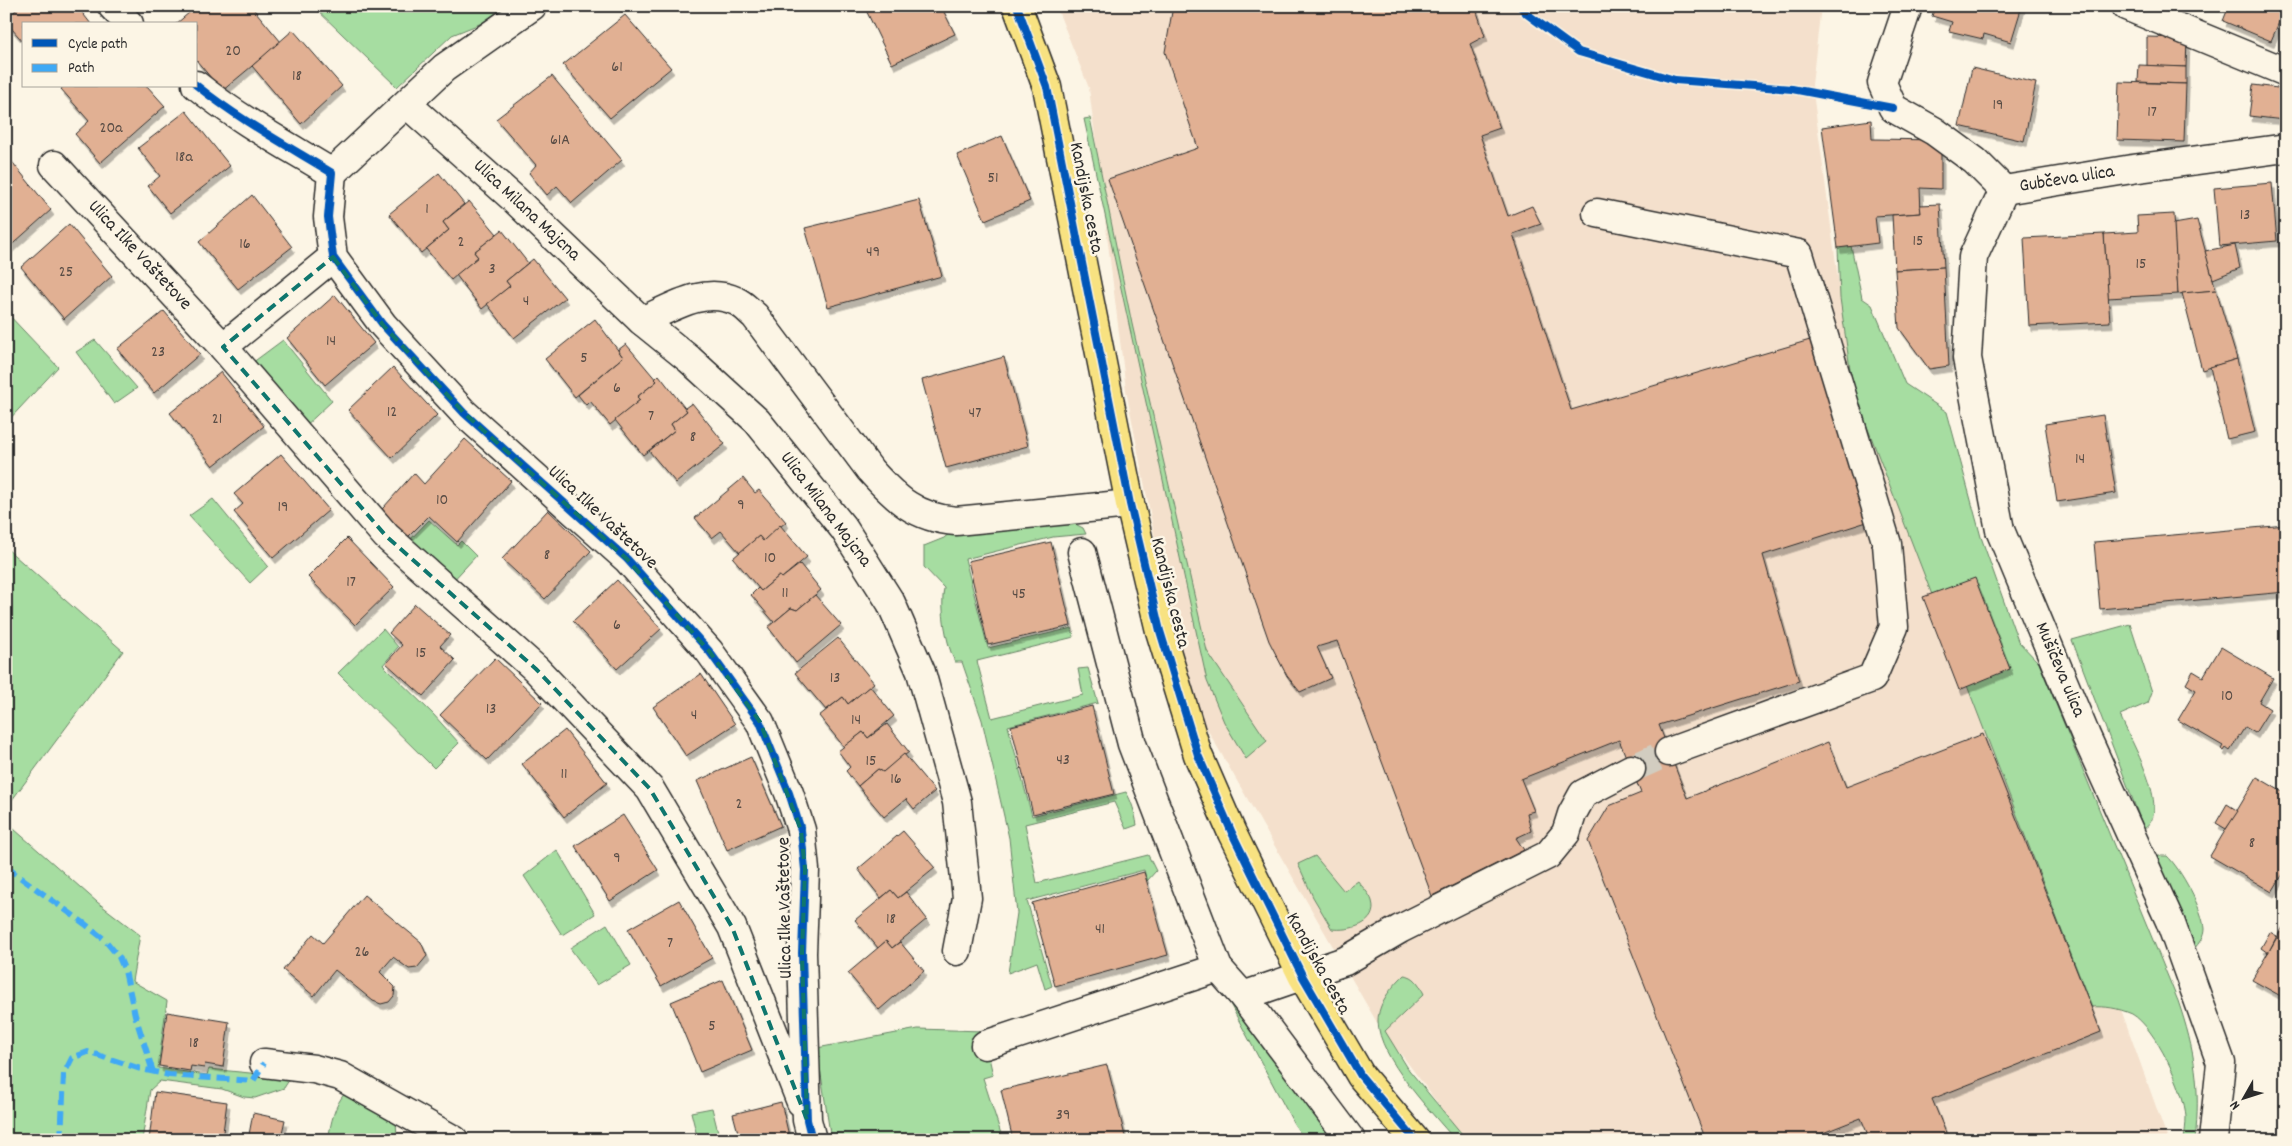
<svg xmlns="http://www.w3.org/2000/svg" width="2292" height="1146" viewBox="0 0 2292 1146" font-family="Dekko,sans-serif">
  <defs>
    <filter id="shadow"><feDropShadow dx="3" dy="5.5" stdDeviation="0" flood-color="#0004"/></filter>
  </defs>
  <rect width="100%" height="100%" fill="#fcf5e5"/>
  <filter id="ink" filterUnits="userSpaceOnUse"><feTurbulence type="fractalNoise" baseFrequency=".02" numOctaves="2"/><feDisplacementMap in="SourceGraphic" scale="10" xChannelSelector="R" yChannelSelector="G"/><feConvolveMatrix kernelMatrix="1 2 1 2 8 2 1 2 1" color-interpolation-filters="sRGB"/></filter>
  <g filter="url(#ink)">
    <polygon fill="#f4e0cc" points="1056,6 1821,6 1812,85 1853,390 2073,876 2168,1140 1465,1140 1404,1058 1383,1033 1185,691 1126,390 1089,88"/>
    <g fill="#a6dda1" stroke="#688466">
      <polygon points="313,6 503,6 487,21 452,35 397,87"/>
      <polygon points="1090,118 1132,324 1207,651 1267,741 1246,759 1224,722 1207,681 1084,119"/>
      <path d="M1851 246 1862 298 1872 305 1905 384 1947 412 1981 537 2018 641 2039 663 2178 1001C2195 1050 2201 1089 2195 1140H2184C2185 1132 2186 1124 2186 1117 2185 1091 2155 1027 2132 1014 2118 1008 2105 1006 2091 1007L1853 390 1840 298 1838 248Z"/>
      <polygon points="6,312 58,367 6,423"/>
      <polygon points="95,340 137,388 114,404 76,352"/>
      <polygon points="283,340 332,401 301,430 252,363"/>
      <polygon points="213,499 268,566 250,583 189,516"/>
      <polygon points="429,520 457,545 461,541 476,556 450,584 406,544"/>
      <path d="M1075 524 1083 528 1086 534 1053 537 965 559 988 648 1072 628 1074 637 977 661 992 718 1083 695 1078 669 1088 668 1098 703 1008 726 1032 816 1126 792C1132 802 1135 813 1137 825L1126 829 1114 802 1025 824 1037 883 1148 855 1156 871 1147 881 1144 870 1027 901 1052 986 1045 989 1037 962 1008 973 1017 913 1009 838 982 720 962 662H955C946 644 940 608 944 588L924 567V546L944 538 957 527Z"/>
      <polygon points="6,548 123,651 6,808"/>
      <path d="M2130 624 2152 692 2148 703 2120 715C2130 741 2173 810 2144 829L2072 640Z"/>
      <polygon points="383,629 398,647 383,665 433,714 459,743 434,768 338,673"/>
      <polygon points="6,822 97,902 140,935 132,981 167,1001 158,1068 207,1075 209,1069 291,1077 284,1088 255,1098 244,1097 222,1089 160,1081 150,1090 142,1140 6,1140"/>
      <polygon points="557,850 595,914 562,935 524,876"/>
      <path d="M1315 856 1344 891 1358 881C1362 887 1370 894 1372 901 1379 925 1348 931 1332 929L1313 897 1298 864Z"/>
      <path d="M2156 856H2167C2181 869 2203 910 2204 929 2204 937 2199 943 2194 949Z"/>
      <polygon points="607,924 631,965 597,985 570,948"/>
      <path d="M1404 975C1415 976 1419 984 1424 994L1385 1031 1409 1070 1467 1140H1455C1432 1112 1378 1058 1378 1021 1378 1003 1391 988 1404 975Z"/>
      <polygon points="1229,1002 1251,1025 1338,1140 1305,1140 1294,1124"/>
      <polygon points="918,1029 983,1031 993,1075 983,1078 1003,1140 831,1140 817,1048"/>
      <path d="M346 1092 396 1118 397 1140H328C331 1123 334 1105 346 1092Z"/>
      <polygon points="712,1108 720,1140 698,1140 691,1112"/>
    </g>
    <g fill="#e1b093" stroke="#2b2b2b" filter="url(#shadow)">
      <polygon points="21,6 77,6 91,24 24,24 24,43 6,22 6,18"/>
      <polygon points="197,6 251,6 281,42 222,91 196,60 196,24 176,24"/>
      <polygon points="864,6 941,6 955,34 892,64"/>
      <polygon points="1173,6 1475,6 1485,36 1470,44 1500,128 1480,135 1508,216 1532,206 1541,224 1513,234 1571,410 1810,340 1870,521 1763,555 1799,681 1659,725 1687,798 1828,742 1846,787 1983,734 2101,1032 1932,1099 1949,1140 1870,1140 1861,1118 1805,1140 1706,1140 1588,841 1609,806 1641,793 1619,740 1521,779 1534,811 1527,813 1531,831 1516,838 1524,850 1432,896 1337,641 1317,647 1331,678 1300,692 1287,676 1269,641 1108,179 1198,148 1165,52"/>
      <polygon points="1935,6 2022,6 2011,42 1984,34 1983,39 1949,31 1952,22 1932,16"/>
      <polygon points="2229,6 2286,6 2271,41 2223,21"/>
      <polygon points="625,15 671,68 610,118 563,65"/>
      <polygon points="293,30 342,86 301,124 252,66"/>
      <polygon points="2147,37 2187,38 2186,67 2147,66"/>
      <polygon points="2139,65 2186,67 2186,84 2138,82"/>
      <polygon points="1972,68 2036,83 2024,141 1959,126"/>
      <polygon points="552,76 622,160 572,203 557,186 547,195 529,173 536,165 496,119"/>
      <polygon points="2119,82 2186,84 2184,142 2117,140"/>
      <polygon points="2253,85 2286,89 2284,120 2249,116"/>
      <polygon points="64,86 147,86 165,106 100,163 75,134 89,121 61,89"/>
      <polygon points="186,111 230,166 170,213 148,186 160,176 138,148"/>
      <polygon points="1871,120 1872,139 1941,140 1941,189 1920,188 1921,213 1875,216 1878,243 1838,248 1822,127"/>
      <polygon points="1002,136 1030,201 985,220 957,155"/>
      <polygon points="9,158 51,210 6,250 6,161"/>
      <polygon points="439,173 464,204 443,222 449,230 421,253 389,214"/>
      <polygon points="2272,183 2277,241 2219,246 2214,188"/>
      <polygon points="252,195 292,247 238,289 199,242"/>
      <polygon points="919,200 942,276 828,307 805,228"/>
      <polygon points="469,201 497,234 474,252 478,257 451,280 426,249 449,230 443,222"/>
      <polygon points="1940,204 1944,267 1895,270 1892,215 1921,213 1920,205"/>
      <polygon points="2174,214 2178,294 2108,298 2104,234 2138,232 2137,216"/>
      <polygon points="2197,220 2216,290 2178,294 2174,224"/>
      <polygon points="69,224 112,276 64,319 21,267"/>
      <polygon points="502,230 528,263 506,281 510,286 482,309 456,275 478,257 474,252"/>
      <polygon points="2104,234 2110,322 2029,326 2024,238"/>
      <polygon points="2235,245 2240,268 2213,279 2205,251"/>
      <polygon points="533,259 565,298 514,338 487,304 510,286 506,281"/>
      <polygon points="1944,267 1949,366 1929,369 1899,328 1895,270"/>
      <polygon points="2216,290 2237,359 2202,370 2182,293"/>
      <polygon points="335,295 374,343 325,385 287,338"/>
      <polygon points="164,311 200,354 154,393 117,349"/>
      <polygon points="595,319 623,357 575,397 545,359"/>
      <polygon points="626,344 657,381 637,397 640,400 610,425 590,401 586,405 578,395 623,357 618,350"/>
      <polygon points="1004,357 1028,446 946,468 922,380"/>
      <polygon points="2237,359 2255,432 2227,439 2210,367"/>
      <polygon points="393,367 437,415 392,458 348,410"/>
      <polygon points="221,372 264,426 213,466 170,413"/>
      <polygon points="659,375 687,411 671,424 675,430 643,455 615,420 640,400 637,397 657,381 655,379"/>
      <polygon points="692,403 725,444 676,483 649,451 675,430 671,424 687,411 685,408"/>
      <polygon points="2103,415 2116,493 2057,502 2045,424"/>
      <polygon points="465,439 511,481 457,542 429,516 404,541 376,516 414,473 424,484"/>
      <polygon points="281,454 329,510 273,558 234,512 243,504 234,494"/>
      <polygon points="743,478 755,493 759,490 786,522 763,541 759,536 740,553 721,531 712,538 695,518"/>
      <polygon points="548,510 591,551 545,599 502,559"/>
      <polygon points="780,525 807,557 782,578 779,576 761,591 733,558 759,536 763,541"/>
      <polygon points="2286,525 2286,592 2100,609 2094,542"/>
      <polygon points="347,538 394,587 355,625 308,577"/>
      <polygon points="1051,542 1071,626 988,645 968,561"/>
      <polygon points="800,564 821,590 797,610 791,608 774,622 751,595 758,588 761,591 779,576 782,578"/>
      <polygon points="1975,578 2010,669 1959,690 1923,597"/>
      <polygon points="617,580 661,629 617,669 573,621"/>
      <polygon points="815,595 841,625 796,663 768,627 791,608 797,610"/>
      <polygon points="415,604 450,635 440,646 455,660 423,696 386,663 402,645 389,633"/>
      <polygon points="838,638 874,683 848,704 843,697 826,710 795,673"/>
      <polygon points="2221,647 2273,678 2259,702 2270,709 2255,733 2245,727 2230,751 2226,748 2224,751 2221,749 2223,746 2178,720 2196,690 2186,684 2193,671 2203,677"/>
      <polygon points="495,658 542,703 487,760 440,715"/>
      <polygon points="701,674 735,724 686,756 653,707"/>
      <polygon points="870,686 894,716 868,738 863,732 844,747 819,716 843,697 848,704"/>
      <polygon points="2286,694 2286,714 2277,708"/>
      <polygon points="1092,706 1114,794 1033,814 1011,726"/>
      <polygon points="887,724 909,752 883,772 878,769 858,786 846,771 850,767 838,751 863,732 868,738"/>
      <polygon points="565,730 607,783 564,817 522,764"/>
      <polygon points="904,754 935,791 914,809 906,799 884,817 858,786 878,769 883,772"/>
      <polygon points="751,757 781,826 727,850 697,781"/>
      <polygon points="2257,777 2286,794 2286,869 2272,892 2210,856"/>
      <polygon points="2227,804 2238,811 2226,829 2216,823"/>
      <polygon points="623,815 658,870 610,901 575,846"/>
      <polygon points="903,831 935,868 898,898 891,890 881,898 858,869"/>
      <polygon points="1144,872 1168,955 1055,986 1032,903"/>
      <polygon points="891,890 898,898 906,892 927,919 892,948 886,941 878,948 855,920"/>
      <polygon points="364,895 421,942 427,956 417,968 409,969 393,957 380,972 395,987 394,996 389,1002 381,1004 373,1001 335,970 314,996 283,970 313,934 323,943"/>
      <polygon points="679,900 712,958 661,986 628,929"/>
      <polygon points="2286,922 2286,999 2252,980"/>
      <polygon points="2270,932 2277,936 2268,953 2261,948"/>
      <polygon points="886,941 892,948 900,942 924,971 879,1010 848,973"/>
      <polygon points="723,980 752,1050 700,1072 671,1002"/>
      <polygon points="167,1012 229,1022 223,1067 205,1064 204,1068 191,1066 190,1071 159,1066"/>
      <polygon points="1107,1065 1126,1140 1013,1140 1001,1090"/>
      <polygon points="155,1092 227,1102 222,1140 149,1140"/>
      <polygon points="781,1102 790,1140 740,1140 733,1114"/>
      <polygon points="253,1113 285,1120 282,1133 306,1140 248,1140"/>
    </g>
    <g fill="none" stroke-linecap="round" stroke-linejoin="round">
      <polyline stroke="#d2cdc0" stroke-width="28" stroke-dasharray="28 14" stroke-linecap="butt" points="1631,769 1669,752"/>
      <g stroke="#2b2b2b" stroke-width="31">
        <g id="minor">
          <polyline points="112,6 129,24"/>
          <polyline points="1908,6 1882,83 1893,108 1934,131 1975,161 2004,190"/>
          <polyline points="2126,6 2286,72"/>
          <path d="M196 85C238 119 286 145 332 173L328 217 333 257 383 325 464 413 627 559 709 651 760 722 789 793 801 830 805 870 802 953 807 1120 812 1140"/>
          <path d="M408 105 513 198 642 321C671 308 704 286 736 301 743 304 749 311 755 316L870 470C896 499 916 518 956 521L1130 504"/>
          <polyline points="54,165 223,347 386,536 536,669 650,789 732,927 801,1102"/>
          <polyline points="332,173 444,68 532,6"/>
          <polyline points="2004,190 1973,257 1967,358 2000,530 2086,736 2170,921 2221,1063 2213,1140"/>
          <polyline points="2004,190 2132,169 2286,148"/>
          <polyline points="1597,213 1799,254 1887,544 1894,627 1872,678 1669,752"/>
          <polyline points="642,321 689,359 757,421 844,529 891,603 921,672 957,802 967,898 957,951"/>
          <polyline points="223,347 333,257"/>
          <polyline points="1082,552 1132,744 1218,968 1243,996 1351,1140"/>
          <polyline points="1243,996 1345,961 1400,929 1548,855 1566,833 1572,814 1583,794 1631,769"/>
          <polyline points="985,1045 1218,968"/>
          <polyline points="264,1063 314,1069 340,1076 454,1140"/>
        </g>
      </g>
      <g stroke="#2b2b2b" stroke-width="31">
        <polyline id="major" points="1017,6 1047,87 1130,504 1160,631 1198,755 1232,833 1303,977 1361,1076 1415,1140"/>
      </g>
      <use href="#minor" stroke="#fcf5e5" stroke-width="28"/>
      <use href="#major" stroke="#f8e281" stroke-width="28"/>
      <g stroke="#3fa9f5" stroke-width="6" stroke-dasharray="12 6" stroke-linecap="butt">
        <polyline points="6,867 85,924 104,939 119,957 125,971 135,1015 153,1072"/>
        <polyline points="61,1140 64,1074 72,1058 88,1052 141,1069 169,1075 253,1081 264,1063"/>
      </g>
      <g stroke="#fcf5e5" stroke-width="11">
        <g id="cycleway">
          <polyline points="1017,6 1047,87 1130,504 1160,631 1198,755 1232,833 1303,977 1361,1076 1415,1140"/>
          <polyline points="1520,6 1527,14 1579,52 1675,80 1792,89 1893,108"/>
          <path d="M196 85C238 119 286 145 332 173L328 217 333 257 383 325 464 413 627 559 709 651 760 722 789 793 801 830 805 870 802 953 807 1120 812 1140"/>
        </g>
      </g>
      <use href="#cycleway" stroke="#0057b8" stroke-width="8"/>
    </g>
  </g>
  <path fill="none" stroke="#0f766e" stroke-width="4" stroke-dasharray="10 6" stroke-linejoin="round" d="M333 257 383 325 464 413 627 559 709 651 760 722 801 830 805 870 802 953 807 1120 732 927 650 789 536 669 386 536 223 347Z"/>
  <g text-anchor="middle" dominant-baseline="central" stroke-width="5" stroke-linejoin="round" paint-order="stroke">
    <g font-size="16" fill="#584c45">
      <text x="233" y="51">20</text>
      <text x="617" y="67">61</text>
      <text x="297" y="76">18</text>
      <text x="1998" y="105">19</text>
      <text x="2152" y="112">17</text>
      <text x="111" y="128">20a</text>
      <text x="560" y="140">61A</text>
      <text x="184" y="157">18a</text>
      <text x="993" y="178">51</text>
      <text x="427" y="209">1</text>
      <text x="2245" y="215">13</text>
      <text x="1918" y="241">15</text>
      <text x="461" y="242">2</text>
      <text x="245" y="244">16</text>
      <text x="873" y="252">49</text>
      <text x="2141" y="264">15</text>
      <text x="492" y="269">3</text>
      <text x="66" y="272">25</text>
      <text x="526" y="301">4</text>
      <text x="331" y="341">14</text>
      <text x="158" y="352">23</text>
      <text x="584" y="358">5</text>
      <text x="617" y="388">6</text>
      <text x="392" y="412">12</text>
      <text x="975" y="413">47</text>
      <text x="651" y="416">7</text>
      <text x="217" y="419">21</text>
      <text x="693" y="437">8</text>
      <text x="2080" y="459">14</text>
      <text x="442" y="500">10</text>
      <text x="741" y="505">9</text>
      <text x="283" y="507">19</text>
      <text x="547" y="555">8</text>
      <text x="770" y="558">10</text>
      <text x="351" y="582">17</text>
      <text x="785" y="593">11</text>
      <text x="1019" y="594">45</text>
      <text x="617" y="625">6</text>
      <text x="421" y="653">15</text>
      <text x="835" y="678">13</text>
      <text x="2227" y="696">10</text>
      <text x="491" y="709">13</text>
      <text x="694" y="715">4</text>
      <text x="856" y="720">14</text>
      <text x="1063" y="760">43</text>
      <text x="871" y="761">15</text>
      <text x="564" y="774">11</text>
      <text x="896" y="779">16</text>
      <text x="739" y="804">2</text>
      <text x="2252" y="843">8</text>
      <text x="617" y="858">9</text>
      <text x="891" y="919">18</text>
      <text x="1100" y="929">41</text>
      <text x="670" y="943">7</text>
      <text x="362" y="952">26</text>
      <text x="712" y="1026">5</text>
      <text x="194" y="1043">18</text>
      <text x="1063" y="1115">39</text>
    </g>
    <g font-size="19" fill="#2b2b2b" stroke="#fcf5e5">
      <text transform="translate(2067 180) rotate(-9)">Gubčeva ulica</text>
      <text transform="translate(1085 198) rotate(79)">Kandijska cesta</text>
      <text transform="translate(526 211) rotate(43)">Ulica Milana Majcna</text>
      <text transform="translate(139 256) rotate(47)">Ulica Ilke Vaštetove</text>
      <text transform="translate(825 510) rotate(53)">Ulica Milana Majcna</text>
      <text transform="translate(602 518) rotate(43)">Ulica Ilke Vaštetove</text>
      <text transform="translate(1169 593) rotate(76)">Kandijska cesta</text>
      <text transform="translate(2059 670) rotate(67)">Mušičeva ulica</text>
      <text transform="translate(786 908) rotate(-91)">Ulica Ilke Vaštetove</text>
      <text transform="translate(1317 964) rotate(61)">Kandijska cesta</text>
    </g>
  </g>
  <rect width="2292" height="1146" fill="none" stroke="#fcf5e5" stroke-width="25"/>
  <rect x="12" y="12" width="2267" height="1121" fill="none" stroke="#2b2b2b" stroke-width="2" filter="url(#ink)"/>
  <rect x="22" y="22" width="175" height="65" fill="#fcf5e5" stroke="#a8a49b"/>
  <rect x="32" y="39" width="25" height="8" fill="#0057b8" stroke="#a8a49b"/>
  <text x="68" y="48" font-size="15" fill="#2b2b2b">Cycle path</text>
  <rect x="32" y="64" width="25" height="8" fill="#3fa9f5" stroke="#a8a49b"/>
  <text x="68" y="72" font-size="15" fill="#2b2b2b">Path</text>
  <g transform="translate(2244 1098) rotate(231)" stroke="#fcf5e5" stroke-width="4" paint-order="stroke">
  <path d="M0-4L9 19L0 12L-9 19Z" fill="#2b2b2b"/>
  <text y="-8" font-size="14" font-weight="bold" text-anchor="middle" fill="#2b2b2b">N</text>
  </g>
</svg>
